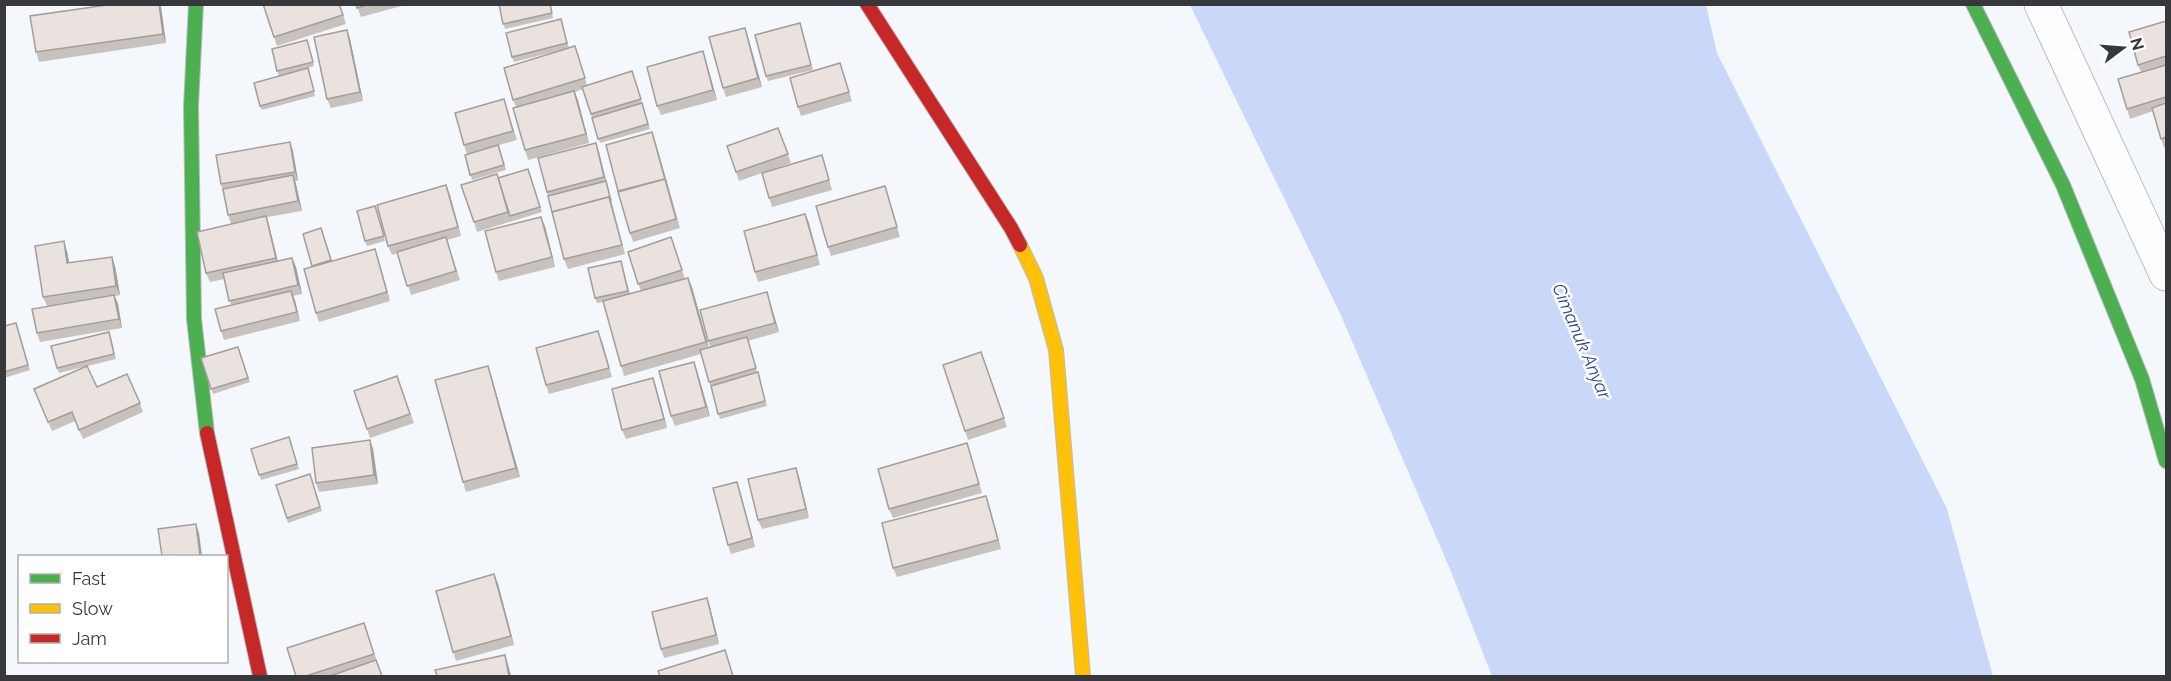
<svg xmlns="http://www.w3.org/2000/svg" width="2171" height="681" viewBox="0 0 2171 681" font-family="Raleway,sans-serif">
  <rect width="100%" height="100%" fill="#f4f7fc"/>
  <polygon fill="#c9d8f8" points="1190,5 1706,5 1717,53 1947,509 1993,676 1492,676 1450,569 1339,311"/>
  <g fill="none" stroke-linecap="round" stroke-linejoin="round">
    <g stroke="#babcc0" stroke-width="35">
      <polyline id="street" points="2041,4 2166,274"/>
    </g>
    <g stroke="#babcc0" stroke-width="16">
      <g id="fast">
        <polyline points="196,4 191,106 194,319 207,433"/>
        <polyline points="1973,4 2063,185 2142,379 2166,461"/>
      </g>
    </g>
    <g stroke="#babcc0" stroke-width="16">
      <polyline id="slow" points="1020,245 1036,278 1056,350 1083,676"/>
    </g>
    <g stroke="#babcc0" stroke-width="16">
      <g id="jam">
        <polyline points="867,4 1011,228 1020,245"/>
        <polyline points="207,433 260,676"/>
      </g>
    </g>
    <use href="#street" stroke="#fdfeff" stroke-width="33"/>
    <use href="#fast" stroke="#4caf50" stroke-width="14"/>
    <use href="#slow" stroke="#ffc107" stroke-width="14"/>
    <use href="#jam" stroke="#c62828" stroke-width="14"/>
  </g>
  <g fill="#c8c2bf">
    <polygon points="263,4 340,4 346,24 277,46"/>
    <polygon points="356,4 409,4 361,17"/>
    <polygon points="499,4 550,4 553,18 505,29"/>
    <polygon points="161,7 166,43 39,62 36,52"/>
    <polygon points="561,19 569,48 514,62 512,57"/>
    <polygon points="2166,21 2166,148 2164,148 2153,111 2130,119 2127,109 2141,72 2138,65"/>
    <polygon points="801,28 813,70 768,81 766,76"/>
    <polygon points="347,30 350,39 363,101 331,108 327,99"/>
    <polygon points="748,37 762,87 726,97 723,88"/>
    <polygon points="309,45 314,66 308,68 315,96 262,110 260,106 279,76 277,71"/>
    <polygon points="575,46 587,85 632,71 650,129 600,143 583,89 575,92 589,143 528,160 525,150 516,107 513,100"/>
    <polygon points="703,51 717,100 661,115 657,106"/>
    <polygon points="840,63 852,101 801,116 798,107"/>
    <polygon points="507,108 517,140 499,145 506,170 472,180 465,155 467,154 464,145"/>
    <polygon points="778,128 791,163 776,168 825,164 832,190 772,207 762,173 739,181 727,146"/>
    <polygon points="654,137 680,228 633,242 630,233"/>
    <polygon points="290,142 293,151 298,181 295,181 302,211 267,217 278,261 292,258 296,267 302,294 293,296 300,321 224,340 221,331 231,305 224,279 210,282 206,273 231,224 228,215 221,184"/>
    <polygon points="599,152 625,254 568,269 564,259 538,158"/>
    <polygon points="528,169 542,212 477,232 474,222 498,178"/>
    <polygon points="446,185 461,236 447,240 460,280 411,295 398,253 392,255 388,246"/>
    <polygon points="885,186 900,237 831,256 828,247"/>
    <polygon points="377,211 385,241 367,246 365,241"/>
    <polygon points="805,214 820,265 758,282 755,272"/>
    <polygon points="545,226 555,267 499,281 496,272"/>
    <polygon points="321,228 332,261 378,258 390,301 319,322 316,313 312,267"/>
    <polygon points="671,237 685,279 692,287 708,347 710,347 708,341 767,292 779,332 748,341 767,406 720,419 701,354 624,376 603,302 597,303 595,298 621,261 630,294 641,291 628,252"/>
    <polygon points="67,251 69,263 115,266 120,295 115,296 118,304 122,328 40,342 37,333 47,306 43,297"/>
    <polygon points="16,323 30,370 4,378 4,326"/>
    <polygon points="111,337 116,359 59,373 57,368"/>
    <polygon points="602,340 612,377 549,394 546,385"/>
    <polygon points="238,347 250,382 213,394 201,358"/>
    <polygon points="981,352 1007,427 968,440 943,365"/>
    <polygon points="488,366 520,477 466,492 463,482"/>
    <polygon points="697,371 710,416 675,426 671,416"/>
    <polygon points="397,376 414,423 370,438 367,429"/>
    <polygon points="653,378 656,387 667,428 626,439 622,430"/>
    <polygon points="97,387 140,403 143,412 83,439 75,421 52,431 34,389"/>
    <polygon points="289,437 299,469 261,480 251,449"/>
    <polygon points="370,440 373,449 378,484 319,492 316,483"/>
    <polygon points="970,452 982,493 893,518 889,509"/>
    <polygon points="796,468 799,477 809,518 762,529 758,520"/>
    <polygon points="310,474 322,511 288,523 276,485"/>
    <polygon points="737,482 740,491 755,547 731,554 728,545"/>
    <polygon points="986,496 1001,549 897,577 893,568"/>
    <polygon points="494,574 498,584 514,645 456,661 453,652"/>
    <polygon points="707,598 710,607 719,644 664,658 661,649"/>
    <polygon points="364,623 382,676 296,676"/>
  </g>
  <g fill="#a39e9b">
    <polygon points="159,4 160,4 161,7 166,43 163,34"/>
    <polygon points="745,28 748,37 762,87 758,78"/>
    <polygon points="347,30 350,39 363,101 360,92"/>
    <polygon points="703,51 706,61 717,100 713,90"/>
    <polygon points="574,91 578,100 589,143 586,134"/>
    <polygon points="654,137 680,228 665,179"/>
    <polygon points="290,142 293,151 298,181 295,172"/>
    <polygon points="596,143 599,152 607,186 604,177"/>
    <polygon points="293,175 296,184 302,211 298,201"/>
    <polygon points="446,185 450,195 461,236 458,227"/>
    <polygon points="805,214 809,223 820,265 817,255"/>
    <polygon points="266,216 269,225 279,267 276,258"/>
    <polygon points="541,217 545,226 555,267 552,257"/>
    <polygon points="64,241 67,251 71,272 67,263"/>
    <polygon points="375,249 378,258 390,301 387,292"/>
    <polygon points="112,257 115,266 120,295 116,286"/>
    <polygon points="292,258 296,267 302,294 298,285"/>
    <polygon points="688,278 692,287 710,352 706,342"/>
    <polygon points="291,291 295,300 300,321 297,312"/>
    <polygon points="767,292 779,332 775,323"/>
    <polygon points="114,295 118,304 122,328 119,319"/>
    <polygon points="694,362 697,371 710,416 706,407"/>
    <polygon points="488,366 491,375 520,477 516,468"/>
    <polygon points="653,378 656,387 667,428 664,419"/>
    <polygon points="370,440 373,449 378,484 374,475"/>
    <polygon points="796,468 799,477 809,518 806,509"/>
    <polygon points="737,482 740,491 755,547 752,538"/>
    <polygon points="986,496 989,505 1001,549 998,540"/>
    <polygon points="196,524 199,533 202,556 200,556"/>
    <polygon points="494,574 498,584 514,645 511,636"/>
    <polygon points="707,598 710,607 719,644 716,635"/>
    <polygon points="505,655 508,664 511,676 509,676"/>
  </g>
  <g fill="#e9e2de" stroke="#a39e9b" stroke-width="1.5">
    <polygon points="114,4 159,4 163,34 36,52 30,16"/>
    <polygon points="263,4 339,4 343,15 274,37"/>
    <polygon points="356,4 371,4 357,8"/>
    <polygon points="499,4 550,4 552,13 503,24"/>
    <polygon points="561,19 567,43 512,57 506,33"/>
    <polygon points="2166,21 2166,56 2138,65 2129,32"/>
    <polygon points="800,23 811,65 766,76 755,35"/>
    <polygon points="745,28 758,78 723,88 709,37"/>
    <polygon points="347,30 360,92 327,99 314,37"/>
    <polygon points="307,40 313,62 277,71 272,49"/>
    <polygon points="575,46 585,78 513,100 504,68"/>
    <polygon points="703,51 713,90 657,106 647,67"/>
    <polygon points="840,63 849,92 798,107 790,78"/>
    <polygon points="2166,65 2166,97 2127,109 2118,79"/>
    <polygon points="308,68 314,91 260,106 254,83"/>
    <polygon points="632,71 641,99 591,114 582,87"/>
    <polygon points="574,91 586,134 525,150 513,108"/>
    <polygon points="504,99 513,131 464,145 455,113"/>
    <polygon points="642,103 648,124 598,139 592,118"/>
    <polygon points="2166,103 2166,137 2161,139 2152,108"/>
    <polygon points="778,128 788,154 736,172 727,146"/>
    <polygon points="652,132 666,183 665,179 618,191 606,145"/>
    <polygon points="290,142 295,172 221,184 216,155"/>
    <polygon points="596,143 604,177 547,192 538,158"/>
    <polygon points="498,145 504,165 470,175 465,155"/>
    <polygon points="822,155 829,180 769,198 762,173"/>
    <polygon points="528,169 540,207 510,216 498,178"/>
    <polygon points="497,174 508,212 474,222 461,185"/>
    <polygon points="293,175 298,201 228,215 223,189"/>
    <polygon points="665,179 676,219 630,233 618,192"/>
    <polygon points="606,181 611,201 609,197 552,212 548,196"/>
    <polygon points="446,185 458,227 388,246 377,205"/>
    <polygon points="885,186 897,227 828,247 816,206"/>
    <polygon points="609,197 622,245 564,259 552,212"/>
    <polygon points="375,206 384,236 365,241 357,211"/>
    <polygon points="805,214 817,255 755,272 744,231"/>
    <polygon points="266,216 276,258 206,273 197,232"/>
    <polygon points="541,217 552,257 496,272 485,231"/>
    <polygon points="321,228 331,260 312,266 303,234"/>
    <polygon points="446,237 456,271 407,286 397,252"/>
    <polygon points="671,237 682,270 638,284 628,252"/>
    <polygon points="64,241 67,263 112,257 116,286 43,297 35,246"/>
    <polygon points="375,249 387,292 316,313 304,269"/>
    <polygon points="292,258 298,285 229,301 223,273"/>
    <polygon points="621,261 628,291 595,298 588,268"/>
    <polygon points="688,278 706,342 621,366 603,301"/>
    <polygon points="291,291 297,312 221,331 215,309"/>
    <polygon points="767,292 775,323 708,341 700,310"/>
    <polygon points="114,295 119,319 37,333 32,309"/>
    <polygon points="16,323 28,365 4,372 4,326"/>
    <polygon points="598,331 609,368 546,385 536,348"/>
    <polygon points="109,332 114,354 57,368 51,346"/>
    <polygon points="747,337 756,368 709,382 700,350"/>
    <polygon points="238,347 248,378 211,389 201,358"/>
    <polygon points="981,352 1004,418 965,431 943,365"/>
    <polygon points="694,362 706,407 671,416 659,371"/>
    <polygon points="87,366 97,387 127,374 140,403 79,430 72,412 48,422 34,389"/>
    <polygon points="488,366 516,468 463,482 435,380"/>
    <polygon points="758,372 765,401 718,414 711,386"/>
    <polygon points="397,376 410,414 367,429 354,391"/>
    <polygon points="653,378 664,419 622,430 612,389"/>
    <polygon points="289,437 297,464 259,475 251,449"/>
    <polygon points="370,440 374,475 316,483 312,448"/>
    <polygon points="967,443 979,484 889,509 878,469"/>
    <polygon points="796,468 806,509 758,520 748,479"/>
    <polygon points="310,474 320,507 287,518 276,485"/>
    <polygon points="737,482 752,538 728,545 713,488"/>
    <polygon points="986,496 998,540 893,568 882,523"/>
    <polygon points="196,524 200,556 162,556 158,529"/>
    <polygon points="494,574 511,636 453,652 436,591"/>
    <polygon points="707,598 716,635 661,649 652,612"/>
    <polygon points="364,623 374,654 306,676 296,676 287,648"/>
    <polygon points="725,650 733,676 660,676 658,671"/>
    <polygon points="505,655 509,676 437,676 435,670"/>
    <polygon points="376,660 382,676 330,676"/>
  </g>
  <g text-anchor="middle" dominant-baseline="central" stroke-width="5" stroke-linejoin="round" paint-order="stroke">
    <g font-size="18" font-style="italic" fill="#284699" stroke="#fff">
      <text transform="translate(1582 341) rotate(67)">Cimanuk Anyar</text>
    </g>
  </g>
  <rect width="2171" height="681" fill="none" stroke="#36383c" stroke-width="12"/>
  <rect x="18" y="555" width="210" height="108" fill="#ffffff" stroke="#afafb1" stroke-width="1.5"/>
  <rect x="30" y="574" width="30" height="9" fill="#4caf50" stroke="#afafb1" stroke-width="1.5"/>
  <text x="72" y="585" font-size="18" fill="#36383c">Fast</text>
  <rect x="30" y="604" width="30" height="9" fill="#ffc107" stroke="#afafb1" stroke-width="1.5"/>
  <text x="72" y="615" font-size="18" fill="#36383c">Slow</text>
  <rect x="30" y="634" width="30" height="9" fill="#c62828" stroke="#afafb1" stroke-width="1.5"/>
  <text x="72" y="645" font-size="18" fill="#36383c">Jam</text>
  <g transform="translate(2123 48) rotate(74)" stroke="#ffffff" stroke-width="4.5" paint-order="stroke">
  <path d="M0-4.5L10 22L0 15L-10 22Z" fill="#36383c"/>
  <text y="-9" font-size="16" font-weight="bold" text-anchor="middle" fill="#36383c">N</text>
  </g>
</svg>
